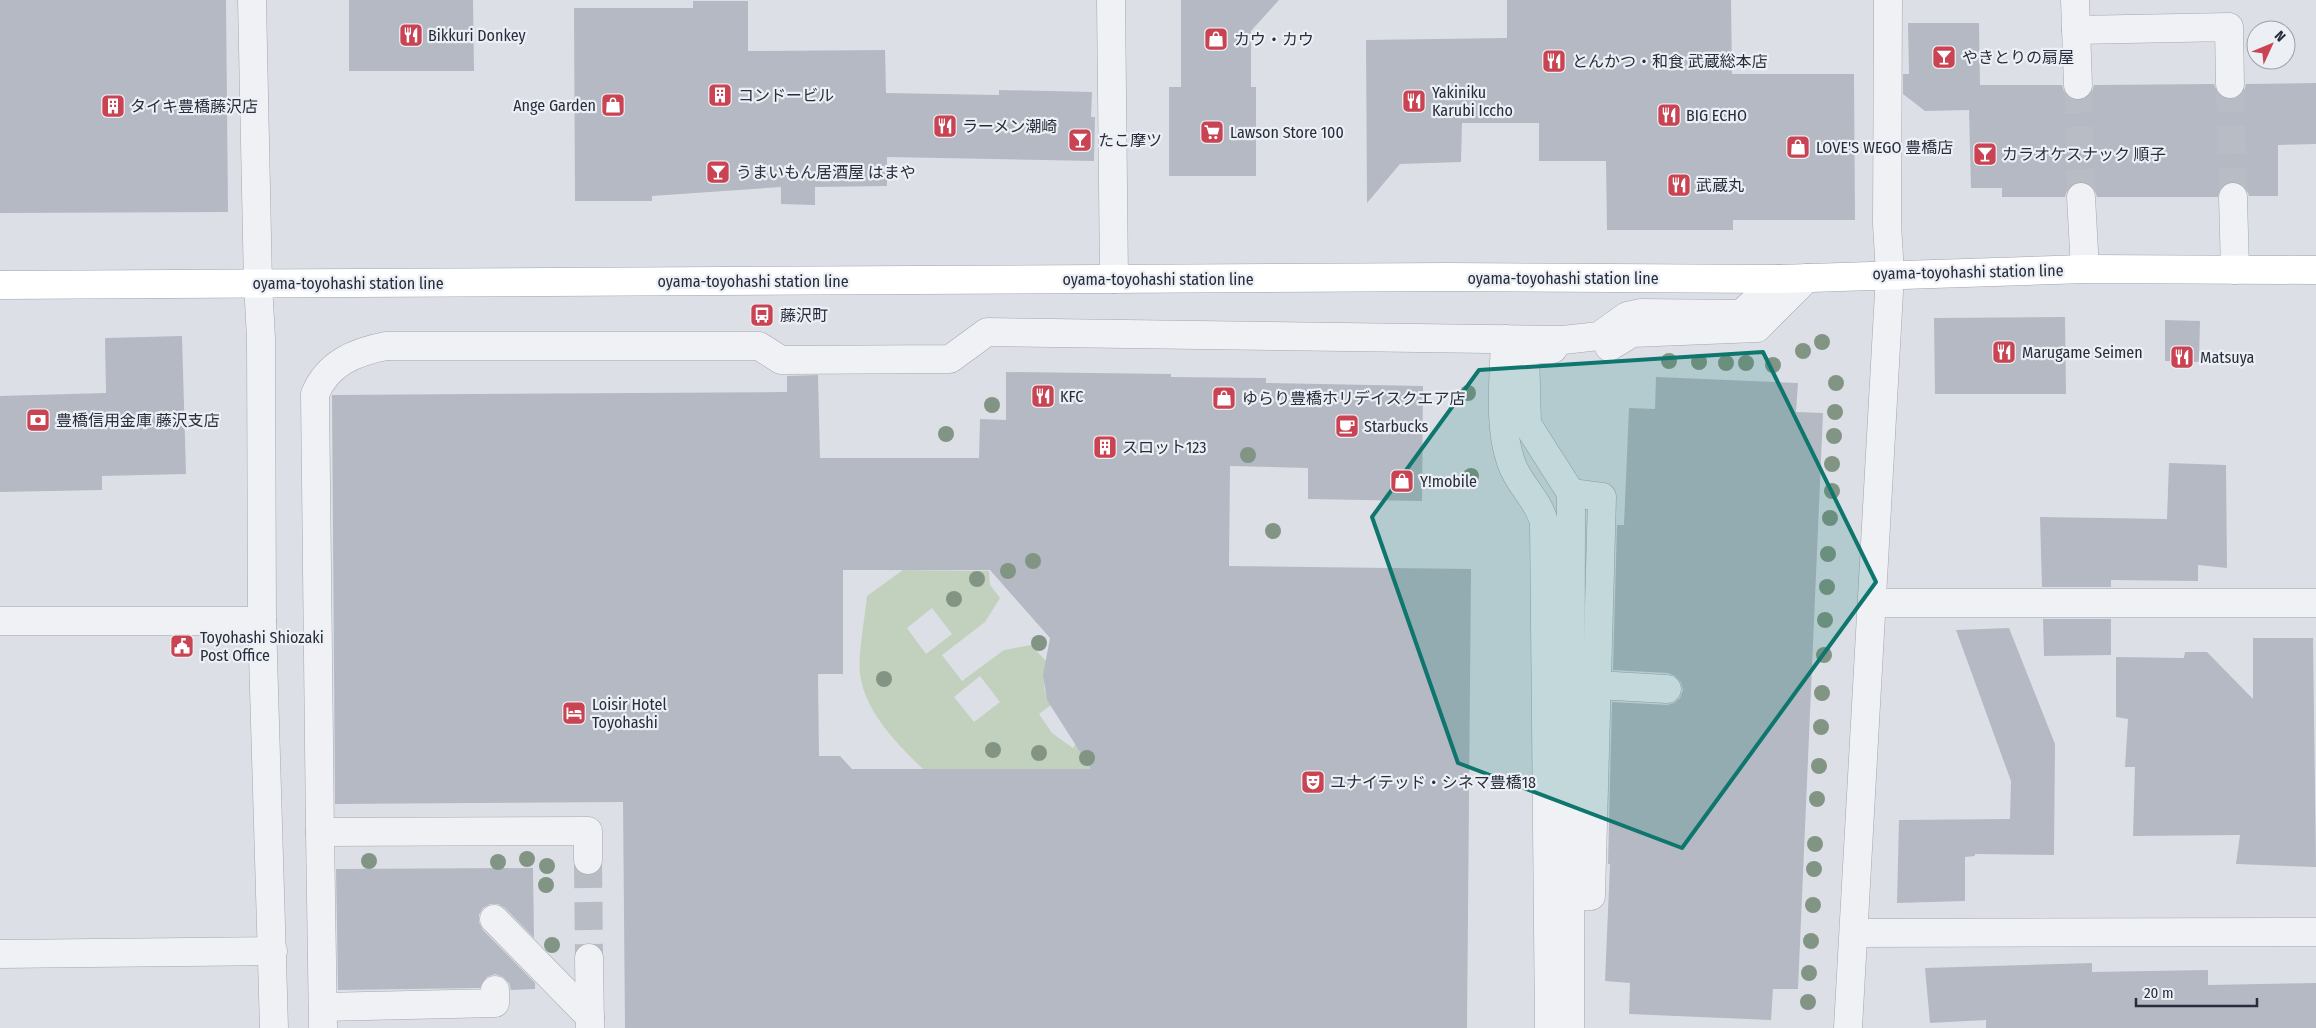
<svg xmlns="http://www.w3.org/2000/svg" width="2316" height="1028" viewBox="0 0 2316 1028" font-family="'Fira Sans Condensed','Noto Sans JP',sans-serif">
  <rect width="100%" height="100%" fill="#dce0e6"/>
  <path fill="#c2d0be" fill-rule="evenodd" d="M903 570 989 571 990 585 1000 598 985 622 942 655 962 681 1004 650 1031 645 1046 661C1043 675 1042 693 1051 705L1039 714 1052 733 1073 748 1081 736 1105 769H923C897 744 865 712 860 674 858 654 865 617 867 596ZM932 608 952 634 926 654 907 628ZM980 676 1000 702 974 722 954 697Z"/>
  <g fill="#b4b9c3" fill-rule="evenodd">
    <polygon points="0,0 226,0 228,212 0,213"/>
    <polygon points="349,0 473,0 474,71 349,71"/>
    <polygon points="1181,0 1279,0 1251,31 1251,87 1256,87 1256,176 1169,176 1169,87 1181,87"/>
    <polygon points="1507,0 1731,0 1732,74 1854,74 1855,220 1733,220 1733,230 1607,230 1606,161 1539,161 1539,123 1462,123 1461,162 1400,164 1367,203 1366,40 1507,38"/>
    <polygon points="693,1 748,1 748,51 885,50 886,93 999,95 999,90 1092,92 1091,117 1095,117 1094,161 887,157 887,186 815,187 815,205 781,204 781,187 652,196 652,201 575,201 574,8 693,8"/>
    <polygon points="1908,23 1979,23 1980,85 2062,85 2065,94 2071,99 2078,101 2087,98 2092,92 2094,85 2214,84 2217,92 2223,98 2230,100 2238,97 2244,91 2246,84 2316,83 2316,144 2278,145 2278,196 2249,196 2246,188 2240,183 2233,181 2224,184 2220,189 2218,197 2097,197 2094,188 2088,183 2081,181 2072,184 2067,190 2065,197 2002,197 2002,188 1971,188 1969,110 1925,111 1903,94 1903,74 1909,74"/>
    <polygon points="2065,317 2066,394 1935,394 1934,318"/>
    <polygon points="2165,320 2200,321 2199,362 2165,361"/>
    <polygon points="182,336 186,474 102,476 102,490 0,492 0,396 106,393 105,338"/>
    <path d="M1006 372 1171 374V377L1266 378V383L1423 386 1422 501 1308 499V468L1230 466 1229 566 1471 569 1467 1028H625L623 802 335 804 332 395 787 392V376L818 375 820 458H979L980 419 1006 420ZM843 570H990L1050 638 1043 675 1047 700 1091 769H852L840 756H819L818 674H843Z"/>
    <polygon points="1656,377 1798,383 1796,412 1823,413 1798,989 1773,989 1771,1020 1629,1014 1630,983 1605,981 1610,864 1608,864 1612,702 1667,705 1674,703 1680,698 1683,690 1681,682 1675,676 1668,673 1613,670 1617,525 1624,525 1629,408 1655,409"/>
    <polygon points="2169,463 2226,465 2227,568 2198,565 2198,581 2111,580 2111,587 2042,587 2040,517 2167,519"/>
    <polygon points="2043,619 2111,619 2111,655 2044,656"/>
    <polygon points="2009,628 2055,744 2054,855 1975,854 1975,856 1965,857 1965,901 1897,903 1899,820 2010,819 2011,781 1956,630"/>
    <polygon points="2253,638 2313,638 2316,867 2236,864 2240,835 2133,836 2135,767 2125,767 2128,719 2116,717 2116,657 2184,658 2185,652 2207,652 2253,699"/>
    <polygon points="533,868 534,938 505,908 498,904 490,904 483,908 479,915 479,922 483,930 535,983 535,989 511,990 509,983 503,977 495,974 487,977 480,988 338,990 336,869"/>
    <polygon points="2092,963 2092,972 2208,970 2208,985 2316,983 2316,1028 1986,1028 1986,1020 1930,1023 1925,968"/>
  </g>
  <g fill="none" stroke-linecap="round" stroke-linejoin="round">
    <g stroke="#b8bcc4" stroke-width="28" stroke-dasharray="28 14" stroke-linecap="butt">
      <polyline points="2230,84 2233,197"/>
      <polyline points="2078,85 2081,197"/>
      <polyline points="588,860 589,958"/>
    </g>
    <g stroke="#a2a7b0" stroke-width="29">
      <g id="minor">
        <polyline points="252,0 258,284 261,338 262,621 274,1028"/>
        <polyline points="1111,0 1114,279"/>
        <polyline points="2075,0 2078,85"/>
        <polyline points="2076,30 2229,27 2230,84"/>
        <polyline points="2081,197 2085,269"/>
        <polyline points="2233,197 2235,270"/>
        <path d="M1505 339C1504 377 1498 426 1511 462 1518 484 1538 499 1544 522L1549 1028"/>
        <polyline points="1609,347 1632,333 1757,328 1807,278"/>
        <polyline points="1553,349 1525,350 1527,424 1571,493 1570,1028"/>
        <polyline points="1872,603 2316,603"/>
        <polyline points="0,621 262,621"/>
        <polyline points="1596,685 1667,689"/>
        <polyline points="320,832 323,1028"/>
        <path d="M588 860V831L320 832 315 394C328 363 355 352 386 346H759L781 360 950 359 987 332 1563 340 1599 336 1627 316 1641 313 1741 314 1779 279"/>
        <polyline points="1570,897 1591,896 1602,497 1571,493"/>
        <polyline points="494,919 590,1017"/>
        <polyline points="1854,933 2316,932"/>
        <polyline points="0,954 273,951"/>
        <polyline points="589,958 590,1027"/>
        <polyline points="323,1007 495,1003 495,990"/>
        <polyline points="1848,1028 1890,274 1887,224 1888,0"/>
      </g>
    </g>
    <g stroke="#9ca4b1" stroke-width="29">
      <polyline id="major" points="0,285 1448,277 1779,279 2085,269 2316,270"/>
    </g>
    <use href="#minor" stroke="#eff1f5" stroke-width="28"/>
    <use href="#major" stroke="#fff" stroke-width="28"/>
  </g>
  <g fill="#829584">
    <circle cx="1822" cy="342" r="8"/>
    <circle cx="1803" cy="351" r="8"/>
    <circle cx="1669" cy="361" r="8"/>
    <circle cx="1699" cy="362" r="8"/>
    <circle cx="1726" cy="363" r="8"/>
    <circle cx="1746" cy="363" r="8"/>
    <circle cx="1773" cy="365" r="8"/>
    <circle cx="1836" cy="383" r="8"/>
    <circle cx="1468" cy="393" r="8"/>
    <circle cx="992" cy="405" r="8"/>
    <circle cx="1835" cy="412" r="8"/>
    <circle cx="946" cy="434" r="8"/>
    <circle cx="1834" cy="436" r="8"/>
    <circle cx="1248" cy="455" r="8"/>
    <circle cx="1832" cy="464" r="8"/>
    <circle cx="1471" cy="476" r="8"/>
    <circle cx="1832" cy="491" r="8"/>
    <circle cx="1830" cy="518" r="8"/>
    <circle cx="1273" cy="531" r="8"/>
    <circle cx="1828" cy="554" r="8"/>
    <circle cx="1033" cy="561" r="8"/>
    <circle cx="1008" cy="571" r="8"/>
    <circle cx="977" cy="579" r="8"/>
    <circle cx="1827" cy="587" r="8"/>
    <circle cx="954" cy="599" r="8"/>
    <circle cx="1825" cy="620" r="8"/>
    <circle cx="1039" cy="643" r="8"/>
    <circle cx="1824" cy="655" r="8"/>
    <circle cx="884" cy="679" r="8"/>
    <circle cx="1822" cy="693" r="8"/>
    <circle cx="1821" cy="727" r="8"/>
    <circle cx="993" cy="750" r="8"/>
    <circle cx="1039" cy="753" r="8"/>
    <circle cx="1087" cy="758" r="8"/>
    <circle cx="1819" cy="766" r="8"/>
    <circle cx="1817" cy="799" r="8"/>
    <circle cx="1815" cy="844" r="8"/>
    <circle cx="527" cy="859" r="8"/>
    <circle cx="369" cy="861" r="8"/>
    <circle cx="498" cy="862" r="8"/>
    <circle cx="547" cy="866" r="8"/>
    <circle cx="1814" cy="869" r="8"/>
    <circle cx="546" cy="885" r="8"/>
    <circle cx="1813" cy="905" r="8"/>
    <circle cx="1811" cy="941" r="8"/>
    <circle cx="552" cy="945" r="8"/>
    <circle cx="1809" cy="973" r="8"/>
    <circle cx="1808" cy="1002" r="8"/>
  </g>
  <path fill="#0f766e" fill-opacity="0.2" stroke="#0f766e" stroke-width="4" stroke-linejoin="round" d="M1763 352 1876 582 1682 848 1458 763 1372 517 1479 370Z"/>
  <defs>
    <g id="restaurant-square" transform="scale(1.25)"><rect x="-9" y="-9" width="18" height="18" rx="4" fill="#c94352" stroke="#eceff4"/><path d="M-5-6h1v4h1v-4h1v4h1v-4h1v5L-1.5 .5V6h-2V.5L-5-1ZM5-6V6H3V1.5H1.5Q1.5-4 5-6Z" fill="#fff"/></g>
    <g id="shop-square" transform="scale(1.25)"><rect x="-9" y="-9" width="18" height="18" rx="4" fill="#c94352" stroke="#eceff4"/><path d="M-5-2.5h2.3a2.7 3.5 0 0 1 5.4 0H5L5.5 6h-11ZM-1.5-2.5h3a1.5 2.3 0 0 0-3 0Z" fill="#fff"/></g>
    <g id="bar-square" transform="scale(1.25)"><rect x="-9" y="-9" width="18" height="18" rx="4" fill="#c94352" stroke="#eceff4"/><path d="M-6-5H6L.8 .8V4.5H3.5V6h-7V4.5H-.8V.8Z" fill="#fff"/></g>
    <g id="building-square" transform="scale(1.25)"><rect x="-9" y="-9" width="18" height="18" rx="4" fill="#c94352" stroke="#eceff4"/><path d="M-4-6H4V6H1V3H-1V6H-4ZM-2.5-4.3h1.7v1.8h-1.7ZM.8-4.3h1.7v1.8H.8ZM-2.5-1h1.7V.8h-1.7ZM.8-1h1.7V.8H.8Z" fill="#fff"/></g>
    <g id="supermarket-square" transform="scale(1.25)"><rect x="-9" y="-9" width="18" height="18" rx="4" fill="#c94352" stroke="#eceff4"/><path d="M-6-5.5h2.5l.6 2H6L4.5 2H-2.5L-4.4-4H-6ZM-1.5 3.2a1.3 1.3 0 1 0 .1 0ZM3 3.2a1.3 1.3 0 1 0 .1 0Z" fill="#fff"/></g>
    <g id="bus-square" transform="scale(1.25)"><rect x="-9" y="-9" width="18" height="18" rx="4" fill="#c94352" stroke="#eceff4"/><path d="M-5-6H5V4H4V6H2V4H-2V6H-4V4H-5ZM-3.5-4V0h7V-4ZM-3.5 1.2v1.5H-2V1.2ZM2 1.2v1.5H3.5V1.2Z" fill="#fff"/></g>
    <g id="bank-square" transform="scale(1.25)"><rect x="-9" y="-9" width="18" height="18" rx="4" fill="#c94352" stroke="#eceff4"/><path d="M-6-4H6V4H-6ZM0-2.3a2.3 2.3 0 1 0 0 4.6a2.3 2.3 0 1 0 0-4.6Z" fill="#fff"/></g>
    <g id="cafe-square" transform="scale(1.25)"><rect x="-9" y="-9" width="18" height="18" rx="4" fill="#c94352" stroke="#eceff4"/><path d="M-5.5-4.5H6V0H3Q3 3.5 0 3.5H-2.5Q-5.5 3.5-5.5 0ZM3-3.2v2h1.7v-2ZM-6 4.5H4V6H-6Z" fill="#fff"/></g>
    <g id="civic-square" transform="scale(1.25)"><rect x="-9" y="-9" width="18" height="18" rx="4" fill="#c94352" stroke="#eceff4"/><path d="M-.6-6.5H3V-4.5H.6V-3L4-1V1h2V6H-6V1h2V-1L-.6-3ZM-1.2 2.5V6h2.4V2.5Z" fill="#fff"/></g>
    <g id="hotel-square" transform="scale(1.25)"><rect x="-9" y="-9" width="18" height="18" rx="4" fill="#c94352" stroke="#eceff4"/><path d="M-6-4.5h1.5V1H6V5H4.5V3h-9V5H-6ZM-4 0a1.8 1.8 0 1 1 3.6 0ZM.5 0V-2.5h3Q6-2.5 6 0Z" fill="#fff"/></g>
    <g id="theatre-square" transform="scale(1.25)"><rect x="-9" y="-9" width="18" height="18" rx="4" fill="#c94352" stroke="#eceff4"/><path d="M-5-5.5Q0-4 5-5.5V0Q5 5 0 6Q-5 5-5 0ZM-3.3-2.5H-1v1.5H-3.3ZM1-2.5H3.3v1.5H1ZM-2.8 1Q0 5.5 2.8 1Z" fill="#fff"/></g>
  </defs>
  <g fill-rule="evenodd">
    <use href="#restaurant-square" x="411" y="35"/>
    <use href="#shop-square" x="1216" y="39"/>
    <use href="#bar-square" x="1944" y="57"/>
    <use href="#restaurant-square" x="1554" y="61"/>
    <use href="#building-square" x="720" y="95"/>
    <use href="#restaurant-square" x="1414" y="101"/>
    <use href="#shop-square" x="613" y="105"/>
    <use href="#building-square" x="113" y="106"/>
    <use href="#restaurant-square" x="1669" y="115"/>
    <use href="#restaurant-square" x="945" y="126"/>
    <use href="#supermarket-square" x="1212" y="132"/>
    <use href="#bar-square" x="1080" y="140"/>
    <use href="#shop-square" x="1798" y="147"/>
    <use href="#bar-square" x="1985" y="154"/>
    <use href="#bar-square" x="718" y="172"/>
    <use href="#restaurant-square" x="1679" y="185"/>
    <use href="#bus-square" x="762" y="315"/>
    <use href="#restaurant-square" x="2004" y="352"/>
    <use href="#restaurant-square" x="2182" y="357"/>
    <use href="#restaurant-square" x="1043" y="396"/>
    <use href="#shop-square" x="1224" y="398"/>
    <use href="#bank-square" x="38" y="420"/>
    <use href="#cafe-square" x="1347" y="426"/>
    <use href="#building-square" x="1105" y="447"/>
    <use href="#shop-square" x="1402" y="481"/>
    <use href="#civic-square" x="182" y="646"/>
    <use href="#hotel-square" x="574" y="713"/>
    <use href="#theatre-square" x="1313" y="782"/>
  </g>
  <g text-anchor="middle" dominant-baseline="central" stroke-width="4.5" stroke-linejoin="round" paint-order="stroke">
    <g font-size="16" fill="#272d3c" stroke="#eceff4" text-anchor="start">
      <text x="428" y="35">Bikkuri Donkey</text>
      <text x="1234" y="39">カウ・カウ</text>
      <text x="1962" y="57">やきとりの扇屋</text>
      <text x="1572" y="61">とんかつ・和食 武蔵総本店</text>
      <text x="1432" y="92">Yakiniku<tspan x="1432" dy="18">Karubi Iccho</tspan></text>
      <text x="738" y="95">コンドービル</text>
      <text x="596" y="105" text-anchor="end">Ange Garden</text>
      <text x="130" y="106">タイキ豊橋藤沢店</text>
      <text x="1686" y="115">BIG ECHO</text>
      <text x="962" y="126">ラーメン潮崎</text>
      <text x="1230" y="132">Lawson Store 100</text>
      <text x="1098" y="140">たこ摩ツ</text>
      <text x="1816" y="147">LOVE'S WEGO 豊橋店</text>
      <text x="2002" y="154">カラオケスナック 順子</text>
      <text x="736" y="172">うまいもん居酒屋 はまや</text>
      <text x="1696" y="185">武蔵丸</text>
      <text x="780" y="315">藤沢町</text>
      <text x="2022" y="352">Marugame Seimen</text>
      <text x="2200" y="357">Matsuya</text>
      <text x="1060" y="396">KFC</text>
      <text x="1242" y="398">ゆらり豊橋ホリデイスクエア店</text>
      <text x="56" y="420">豊橋信用金庫 藤沢支店</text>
      <text x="1364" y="426">Starbucks</text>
      <text x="1122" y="447">スロット123</text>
      <text x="1420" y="481">Y!mobile</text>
      <text x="200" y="637">Toyohashi Shiozaki<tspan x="200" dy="18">Post Office</tspan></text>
      <text x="592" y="704">Loisir Hotel<tspan x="592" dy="18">Toyohashi</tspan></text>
      <text x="1330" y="782">ユナイテッド・シネマ豊橋18</text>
    </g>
    <g font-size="16" fill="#272d3c" stroke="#eceff4">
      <text transform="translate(1968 272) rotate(-1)">oyama-toyohashi station line</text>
      <text x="1563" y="278">oyama-toyohashi station line</text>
      <text x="1158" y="279">oyama-toyohashi station line</text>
      <text x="753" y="281">oyama-toyohashi station line</text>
      <text x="348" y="283">oyama-toyohashi station line</text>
    </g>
  </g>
  <g transform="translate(2271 45) rotate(46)"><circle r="24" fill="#eceff4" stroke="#9da1aa"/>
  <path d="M0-4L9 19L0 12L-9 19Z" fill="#c94352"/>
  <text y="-8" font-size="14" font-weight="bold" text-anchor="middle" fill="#272d3c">N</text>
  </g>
  <path d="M2136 998v8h121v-8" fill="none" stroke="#272d3c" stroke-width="2.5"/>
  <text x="2144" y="998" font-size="15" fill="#272d3c" stroke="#eceff4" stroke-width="4" paint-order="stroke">20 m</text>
</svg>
